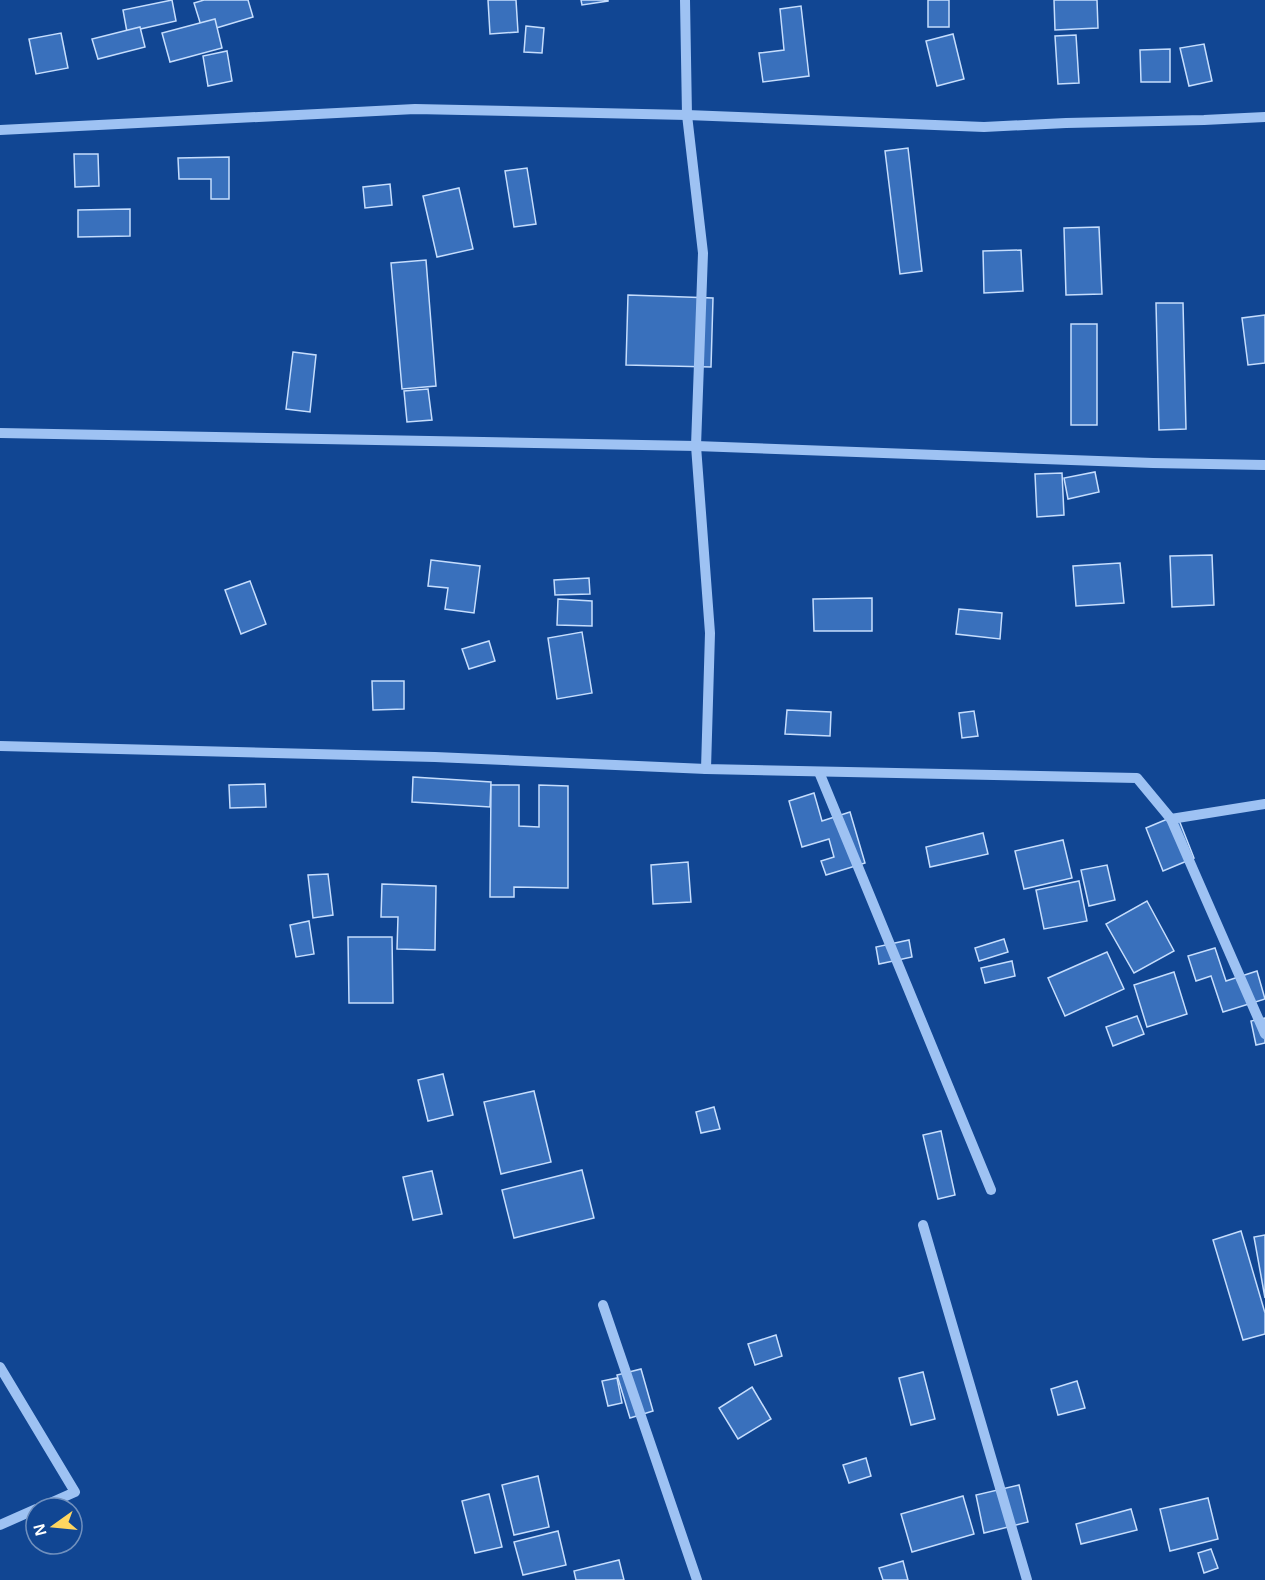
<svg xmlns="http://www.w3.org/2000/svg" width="1265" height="1580" viewBox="0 0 1265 1580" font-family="Arial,sans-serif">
  <rect width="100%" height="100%" fill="#114693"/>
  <g fill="#3970bc" stroke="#c5ddfd" stroke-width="1.5">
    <polygon points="172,0 176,21 127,32 123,10"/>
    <polygon points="204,0 248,0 253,17 203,32 194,3"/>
    <polygon points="488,0 516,0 518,32 490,34"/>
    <polygon points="581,0 608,0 608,1 582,5"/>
    <rect x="928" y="0" width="21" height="27"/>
    <polygon points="1054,0 1097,0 1098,28 1055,30"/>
    <polygon points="801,6 809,76 763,82 759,53 784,50 780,9"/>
    <polygon points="215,19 222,48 170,62 162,33"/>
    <polygon points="526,26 544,28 542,53 524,52"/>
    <polygon points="140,27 145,47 98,59 92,39"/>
    <polygon points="61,33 68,68 36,74 29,39"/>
    <polygon points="953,34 964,79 937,86 926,41"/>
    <polygon points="1076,35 1079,83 1058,84 1055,36"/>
    <polygon points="1204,44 1212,81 1189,86 1180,48"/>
    <polygon points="1170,49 1170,82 1141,82 1140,50"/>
    <polygon points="227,51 232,81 208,86 203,56"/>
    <polygon points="908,148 922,271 900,274 885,151"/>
    <polygon points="74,154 98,154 99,186 75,187"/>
    <polygon points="229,157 229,199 211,199 211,179 179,179 178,158"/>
    <polygon points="527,168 536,224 514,227 505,171"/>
    <polygon points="390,184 392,205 365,208 363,187"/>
    <polygon points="459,188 473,249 437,257 423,196"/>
    <polygon points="130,209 130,236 78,237 78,210"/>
    <polygon points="1099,227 1102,294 1066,295 1064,228"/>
    <polygon points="1021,250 1023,291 984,293 983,251"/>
    <polygon points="426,260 436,386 402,389 391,263"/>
    <polygon points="628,295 713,298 711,367 626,365"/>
    <polygon points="1156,303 1183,303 1186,429 1159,430"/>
    <polygon points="1265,315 1265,363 1248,365 1242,318"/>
    <rect x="1071" y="324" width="26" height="101"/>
    <polygon points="293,352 316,355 310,412 286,409"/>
    <polygon points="428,389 432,420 407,422 404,391"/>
    <polygon points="1095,472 1099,492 1068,499 1064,478"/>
    <polygon points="1062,473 1064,515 1037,517 1035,474"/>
    <polygon points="1212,555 1214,605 1172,607 1170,556"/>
    <polygon points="431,560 480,566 474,613 445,609 448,588 428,586"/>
    <polygon points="1120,563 1124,603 1076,606 1073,566"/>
    <polygon points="589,578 590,594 555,595 554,580"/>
    <polygon points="250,581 266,624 241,634 225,590"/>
    <polygon points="872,598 872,631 814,631 813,599"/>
    <polygon points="558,599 592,601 592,626 557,625"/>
    <polygon points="959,609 1002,613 1000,639 956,634"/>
    <polygon points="582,632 592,693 557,699 548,638"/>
    <polygon points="489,641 495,661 469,669 462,649"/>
    <polygon points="372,681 404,681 404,709 373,710"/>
    <polygon points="787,710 831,712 830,736 785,734"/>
    <polygon points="974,711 978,736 962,738 959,713"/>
    <polygon points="413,777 491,782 490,807 412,802"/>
    <polygon points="265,784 266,807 230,808 229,785"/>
    <polygon points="491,785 519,785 519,826 539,827 539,785 568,786 568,888 514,887 514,897 490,897"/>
    <polygon points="814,793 822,821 850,812 865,863 826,875 821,861 834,857 829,839 802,847 789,801"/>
    <polygon points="1177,815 1194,858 1163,871 1146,828"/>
    <polygon points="983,833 988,854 930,867 926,847"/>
    <polygon points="1063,840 1072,878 1024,889 1015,851"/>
    <polygon points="688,862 691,902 653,904 651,865"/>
    <polygon points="1107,865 1115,900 1089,906 1081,870"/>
    <polygon points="328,874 333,915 313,918 308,875"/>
    <polygon points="1079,881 1087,921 1044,929 1036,890"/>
    <polygon points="382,884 436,886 435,950 397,949 398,917 381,917"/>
    <polygon points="1147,901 1174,951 1134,973 1106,924"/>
    <polygon points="309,921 314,954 296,957 290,925"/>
    <polygon points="348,937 392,937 393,1003 349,1003"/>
    <polygon points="1004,939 1008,952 979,961 975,948"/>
    <polygon points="909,940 912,957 879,964 876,947"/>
    <polygon points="1215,948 1226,981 1257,971 1265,999 1223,1012 1211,976 1196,981 1188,956"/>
    <polygon points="1107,952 1124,989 1065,1016 1048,978"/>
    <polygon points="1012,961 1015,976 985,983 981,968"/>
    <polygon points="1174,972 1187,1014 1147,1027 1134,985"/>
    <polygon points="1137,1016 1144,1034 1113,1046 1106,1027"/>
    <polygon points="1265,1018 1265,1043 1256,1045 1251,1021"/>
    <polygon points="443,1074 453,1115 428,1121 418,1080"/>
    <polygon points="534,1091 551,1162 501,1174 484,1102"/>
    <polygon points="714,1107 720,1129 701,1133 696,1112"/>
    <polygon points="941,1131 955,1195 938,1199 923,1135"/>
    <polygon points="582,1170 594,1218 514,1238 502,1190"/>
    <polygon points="432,1171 442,1214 413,1220 403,1177"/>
    <polygon points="1241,1231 1265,1313 1265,1334 1243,1340 1213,1240"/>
    <polygon points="1265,1235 1265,1298 1254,1237"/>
    <polygon points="776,1335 782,1356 755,1365 748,1344"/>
    <polygon points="641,1369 653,1411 630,1418 617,1375"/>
    <polygon points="923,1372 935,1419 911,1425 899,1378"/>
    <polygon points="617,1378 622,1403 608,1406 602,1381"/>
    <polygon points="1077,1381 1085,1408 1058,1415 1051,1389"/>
    <polygon points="752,1387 771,1419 738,1439 719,1408"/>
    <polygon points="866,1458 871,1476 849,1483 843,1465"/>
    <polygon points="538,1476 549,1527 514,1535 502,1485"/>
    <polygon points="1019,1485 1028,1522 984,1533 976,1495"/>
    <polygon points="489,1494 502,1547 475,1553 462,1501"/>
    <polygon points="963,1496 974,1534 912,1552 901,1514"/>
    <polygon points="1208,1498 1218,1539 1170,1551 1160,1509"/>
    <polygon points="1131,1509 1137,1530 1081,1544 1076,1524"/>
    <polygon points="558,1531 566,1565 523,1575 514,1542"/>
    <polygon points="1211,1549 1218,1568 1204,1573 1198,1553"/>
    <polygon points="619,1560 624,1580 576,1580 574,1571"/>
    <polygon points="903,1561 908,1580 883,1580 879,1568"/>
  </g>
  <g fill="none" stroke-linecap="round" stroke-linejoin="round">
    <g stroke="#9ec2f3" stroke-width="10">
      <polyline points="685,0 687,115 703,253 696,446 710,633 706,769"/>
      <polyline points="0,130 415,109 687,115 984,127 1066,123 1204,120 1265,117"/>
      <polyline points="0,433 696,446 1153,463 1265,465"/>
      <polyline points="0,746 435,757 706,769 1137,778 1171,819 1265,1034"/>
      <polyline points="819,772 991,1190"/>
      <polyline points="1171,819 1265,804"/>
      <polyline points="923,1225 1027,1580"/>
      <polyline points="603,1305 697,1580"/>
      <polyline points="0,1367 75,1492 39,1508"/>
      <polyline points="0,1525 36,1509"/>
    </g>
  </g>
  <g transform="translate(54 1526) rotate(255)"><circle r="28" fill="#114693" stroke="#7090be" stroke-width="1.5"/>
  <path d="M0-4.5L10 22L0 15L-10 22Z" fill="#ffd660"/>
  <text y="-9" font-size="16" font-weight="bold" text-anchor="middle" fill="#ffffff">N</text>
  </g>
</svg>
